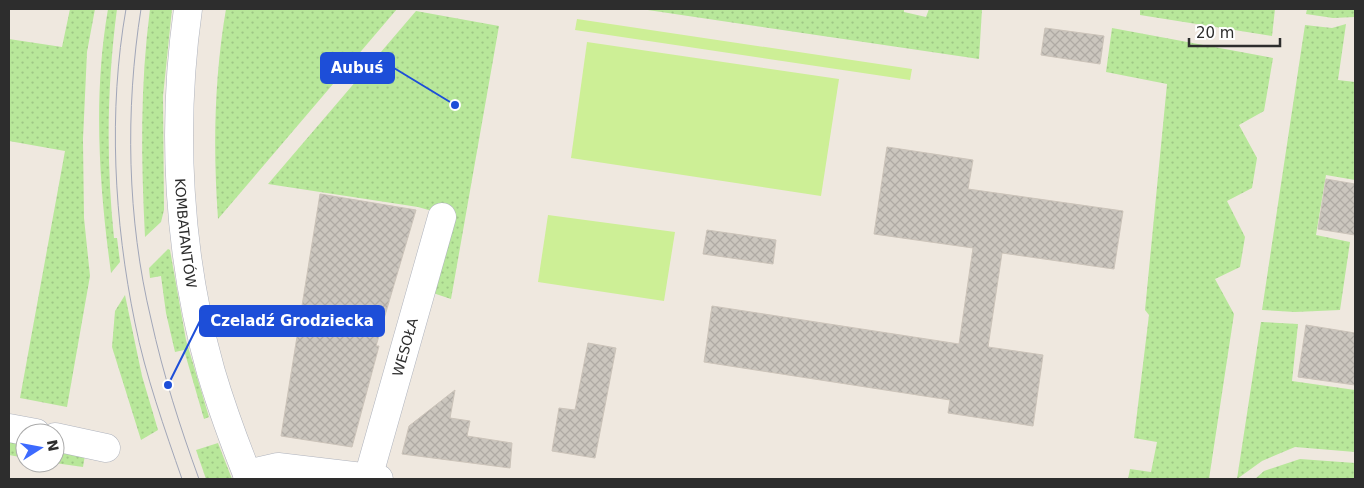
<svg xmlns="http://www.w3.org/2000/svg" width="1364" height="488" viewBox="0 0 1364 488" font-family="'DejaVu Sans',sans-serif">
  <defs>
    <pattern id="grass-dots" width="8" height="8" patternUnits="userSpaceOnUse" patternTransform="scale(1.25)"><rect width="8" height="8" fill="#b8e79a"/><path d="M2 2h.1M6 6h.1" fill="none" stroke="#9ec685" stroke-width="1.8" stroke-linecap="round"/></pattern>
    <pattern id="building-cross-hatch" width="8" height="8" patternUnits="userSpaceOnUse" patternTransform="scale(1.25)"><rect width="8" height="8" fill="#cbc6be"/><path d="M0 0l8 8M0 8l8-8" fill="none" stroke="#afaaa4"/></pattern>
  </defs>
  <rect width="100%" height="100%" fill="#efe8df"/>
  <g fill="url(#grass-dots)">
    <polygon points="70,9 95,9 87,52 83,139 84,218 90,276 67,407 20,398 65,151 9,141 9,39 62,47"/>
    <path d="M108 9H117C107 85 106 161 114 238H117L120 262 111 273C99 185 93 96 108 9Z"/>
    <path d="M150 9H172L163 96 164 210 161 222 145 237C141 160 140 85 150 9Z"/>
    <path d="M226 9H397L218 219C213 149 214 79 226 9Z"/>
    <polygon points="641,9 904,9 904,12 926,17 929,9 982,9 979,59"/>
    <polygon points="1140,9 1275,9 1272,36 1140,15"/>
    <polygon points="1307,9 1355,9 1355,17 1333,18 1306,14"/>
    <polygon points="416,11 499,26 451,299 433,293 446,215 418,207 268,184"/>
    <polygon points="1346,24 1338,80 1355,82 1355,180 1326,175 1316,235 1350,242 1340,310 1295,312 1262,310 1305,25 1332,28"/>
    <polygon points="1112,28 1273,58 1264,111 1239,125 1257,158 1252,188 1227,201 1245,237 1240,267 1215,279 1234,314 1209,479 1128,479 1130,469 1151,472 1157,442 1134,438 1149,315 1145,310 1167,84 1106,72"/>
    <polygon points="168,249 170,250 186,340 209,417 204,419 184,350 175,352 166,313 161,276 150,278 149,268"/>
    <polygon points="125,295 142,376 158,430 141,440 112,347 115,311"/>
    <polygon points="1261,322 1298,324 1292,381 1355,390 1355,452 1295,447 1262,461 1237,479"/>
    <polygon points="9,442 25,445 25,458 9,455"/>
    <polygon points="218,443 232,479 206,479 196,450"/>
    <polygon points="55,450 85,455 83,467 55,463"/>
    <polygon points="1300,459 1355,463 1355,479 1255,479 1264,471"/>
  </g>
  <g fill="#cdef96">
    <polygon points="577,19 912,69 910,80 575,30"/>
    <polygon points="587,42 839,79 821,196 571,158"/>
    <polygon points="548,215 675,232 664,301 538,282"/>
  </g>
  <g fill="url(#building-cross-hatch)" stroke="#cbc3b9">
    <polygon points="1045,28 1104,36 1100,64 1041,55"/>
    <polygon points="887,147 973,160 968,189 1123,211 1114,269 1002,253 988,347 1043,355 1033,426 948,413 950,400 704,362 712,306 959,344 973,248 874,234"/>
    <polygon points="1326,179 1355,184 1355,235 1318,229"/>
    <polygon points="320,194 416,210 376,346 379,346 352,447 281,436"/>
    <polygon points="707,230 776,240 773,264 703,254"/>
    <polygon points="1306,325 1355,333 1355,385 1298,377"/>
    <polygon points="588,343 616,348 595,458 552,451 559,408 575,410"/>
    <polygon points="455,390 450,418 470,421 467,436 512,443 510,468 402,454 409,426"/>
  </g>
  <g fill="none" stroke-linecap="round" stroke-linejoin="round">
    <g stroke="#afb3bd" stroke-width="29">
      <g id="street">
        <polyline points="9,428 36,433"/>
        <polyline points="55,437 106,448"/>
        <polyline points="247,474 278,467 379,479"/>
        <path id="s1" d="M368 478 442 217"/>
      </g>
    </g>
    <g stroke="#afb3bd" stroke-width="29">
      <g id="secondary">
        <path id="s2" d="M188 9C171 128 178 256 211 372 222 409 235 444 249 479"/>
      </g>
    </g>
    <use href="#street" stroke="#fff" stroke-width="28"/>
    <use href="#secondary" stroke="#fff" stroke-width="28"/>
    <g stroke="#a1a6b8" stroke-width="1">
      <path d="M126 9C108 111 114 221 135 323 145 374 165 430 182 479"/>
      <path d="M141 9C125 110 127 219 151 319 163 374 180 427 199 479"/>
    </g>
  </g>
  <g text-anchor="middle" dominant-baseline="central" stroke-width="5" stroke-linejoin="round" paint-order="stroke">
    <g font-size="14" fill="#2d2d2d" stroke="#fff">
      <text stroke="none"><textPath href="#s2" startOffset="225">KOMBATANTÓW</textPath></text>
      <text stroke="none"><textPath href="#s1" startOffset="136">WESOŁA</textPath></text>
    </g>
  </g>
  <path fill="none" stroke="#1d4ed8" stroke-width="2" d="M455 105L394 68M168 385L200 321"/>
  <g fill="#1d4ed8" stroke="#fff" stroke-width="2">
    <circle cx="455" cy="105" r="5"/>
    <circle cx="168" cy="385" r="5"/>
  </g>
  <g fill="#1d4ed8" stroke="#1d4ed8" stroke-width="2">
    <rect x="321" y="53" width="73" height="30" rx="5"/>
    <rect x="200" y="306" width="184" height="30" rx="5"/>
  </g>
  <g font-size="15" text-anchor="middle" font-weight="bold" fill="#fff">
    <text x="357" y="73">Aubuś</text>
    <text x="292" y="326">Czeladź Grodziecka</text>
  </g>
  <rect width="1364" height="488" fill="none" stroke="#2d2d2d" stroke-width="20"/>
  <g transform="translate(40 448) rotate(79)"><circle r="24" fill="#ffffff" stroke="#ababab"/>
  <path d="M0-4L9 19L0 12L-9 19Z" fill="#3c6aff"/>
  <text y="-8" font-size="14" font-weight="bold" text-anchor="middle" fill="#2d2d2d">N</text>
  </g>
  <path d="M1189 38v8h91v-8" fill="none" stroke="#2d2d2d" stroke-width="2.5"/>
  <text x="1196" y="38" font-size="15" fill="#2d2d2d" stroke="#ffffff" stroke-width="4" paint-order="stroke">20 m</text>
</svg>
